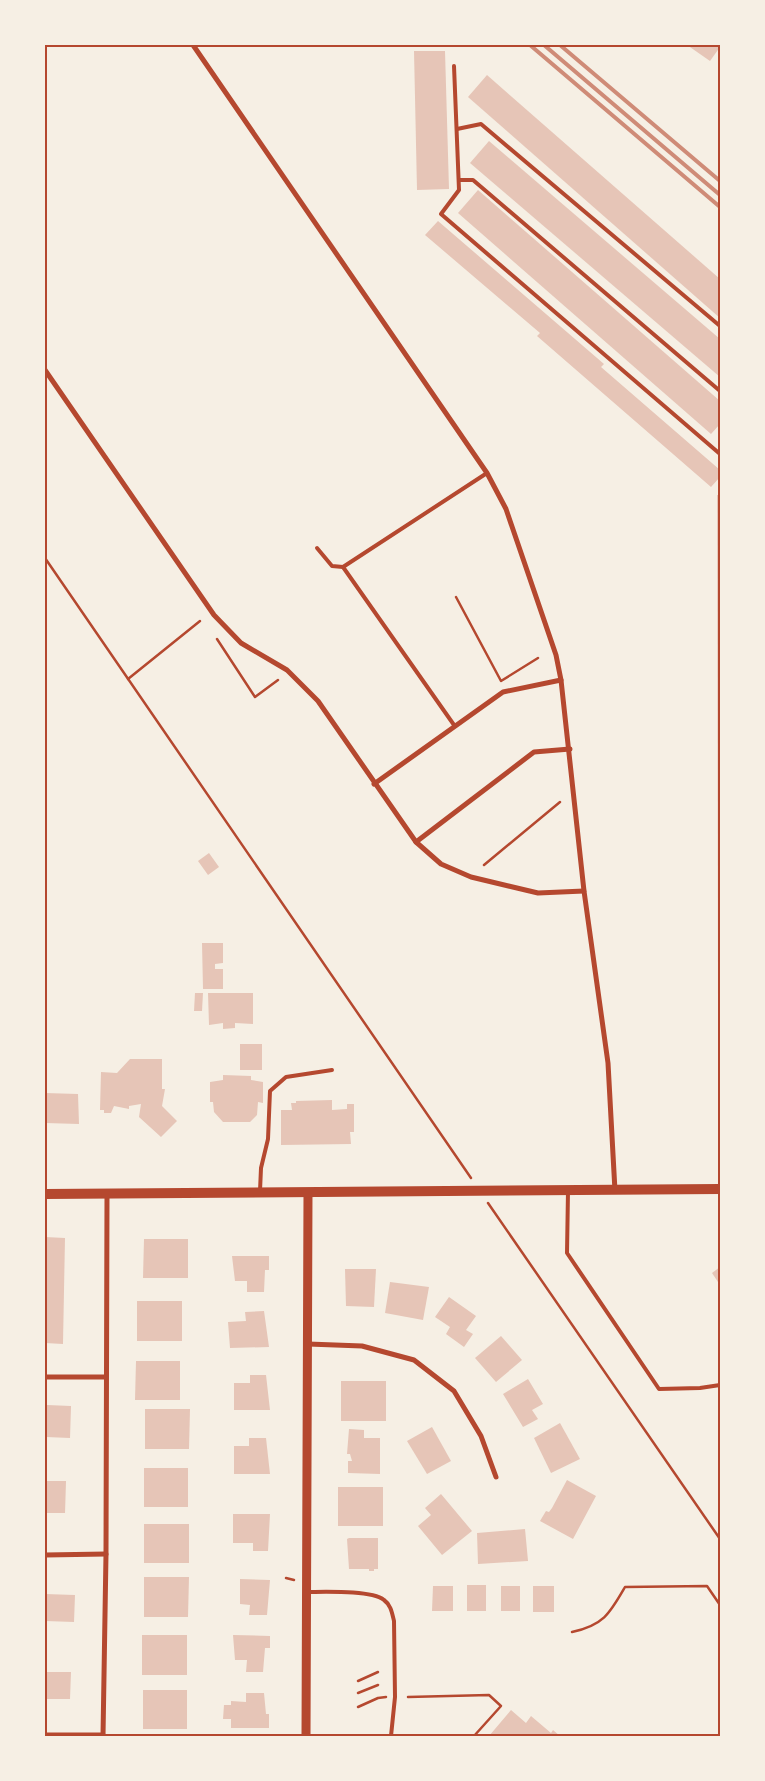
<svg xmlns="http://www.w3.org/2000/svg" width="765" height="1781" viewBox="0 0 765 1781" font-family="Merriweather,serif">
  <rect width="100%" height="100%" fill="#f6efe4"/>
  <g fill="#e6c5b7">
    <polygon points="687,45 720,45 720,47 710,61"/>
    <polygon points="414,51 445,51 449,189 417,190"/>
    <polygon points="487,75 720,279 720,318 468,97"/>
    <polygon points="489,141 720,339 720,377 470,163"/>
    <polygon points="478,190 720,401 720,424 711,434 458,213"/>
    <polygon points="438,221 604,364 601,367 720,470 720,477 711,487 537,336 540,333 425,235"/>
    <polygon points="717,495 720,495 720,1010 718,1010"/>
    <polygon points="209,853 219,867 208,875 198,861"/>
    <polygon points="202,943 223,943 223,963 215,964 215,969 223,969 223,989 203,989"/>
    <polygon points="195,993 203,993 202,1011 194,1011"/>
    <polygon points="208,993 253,993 253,1024 235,1023 235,1028 223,1029 223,1023 209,1025"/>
    <rect x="240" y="1044" width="22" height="26"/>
    <polygon points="130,1059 162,1059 162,1089 165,1089 162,1106 177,1121 161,1137 139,1117 141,1104 129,1106 129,1109 114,1106 111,1113 104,1113 104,1110 100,1110 101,1072 117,1073"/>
    <polygon points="223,1075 251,1076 251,1080 263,1082 263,1103 258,1102 257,1115 250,1122 223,1122 214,1112 213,1102 210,1102 210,1082 223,1080"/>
    <polygon points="45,1093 78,1094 79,1124 45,1123"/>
    <polygon points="332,1100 332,1110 347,1109 347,1104 354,1104 354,1132 350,1132 351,1144 281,1145 281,1110 292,1110 291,1103 296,1103 296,1101"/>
    <polygon points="45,1237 65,1238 63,1344 45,1343"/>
    <polygon points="144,1239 188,1239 188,1278 143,1278"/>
    <polygon points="232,1256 269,1256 269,1270 265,1270 264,1292 247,1292 247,1281 235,1281"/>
    <polygon points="720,1267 720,1285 712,1273"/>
    <polygon points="345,1269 376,1269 374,1307 346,1306"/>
    <polygon points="390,1282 429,1287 423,1320 385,1313"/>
    <polygon points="449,1297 476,1316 466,1330 473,1334 464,1347 446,1334 450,1327 435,1317"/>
    <rect x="137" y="1301" width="45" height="40"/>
    <polygon points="264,1311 269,1347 230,1348 228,1322 246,1321 245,1312"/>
    <polygon points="501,1336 522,1360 496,1382 475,1358"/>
    <polygon points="136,1361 180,1361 180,1400 135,1400"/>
    <polygon points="250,1375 266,1375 270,1410 234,1410 234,1383 250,1383"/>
    <polygon points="528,1379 543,1404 532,1410 538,1419 523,1427 503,1394"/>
    <rect x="341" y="1381" width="45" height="40"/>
    <polygon points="47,1405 71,1406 70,1438 46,1437"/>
    <polygon points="145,1409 190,1409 189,1449 145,1449"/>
    <polygon points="560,1423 580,1459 551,1473 534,1438"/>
    <polygon points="432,1427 451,1461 427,1474 407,1441"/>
    <polygon points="349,1429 364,1430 364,1438 380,1438 380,1474 348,1473 348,1461 352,1461 350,1454 347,1454"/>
    <polygon points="249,1438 266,1438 270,1474 234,1474 234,1446 249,1446"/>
    <rect x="144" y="1468" width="44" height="39"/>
    <polygon points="567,1480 596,1496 573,1539 540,1521 546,1511 549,1512 552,1508"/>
    <polygon points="45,1481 66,1481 65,1513 45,1513"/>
    <rect x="338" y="1487" width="45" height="39"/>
    <polygon points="441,1494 472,1531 442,1555 418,1526 431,1515 425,1508"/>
    <polygon points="233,1514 270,1514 268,1551 253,1551 253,1543 233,1543"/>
    <rect x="144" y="1524" width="45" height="39"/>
    <polygon points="525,1529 528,1561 478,1564 477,1533"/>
    <polygon points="349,1538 378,1538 378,1569 374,1569 374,1571 369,1571 369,1569 349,1569 347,1539"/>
    <polygon points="144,1577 189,1577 188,1617 144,1617"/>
    <polygon points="240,1579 270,1580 267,1615 249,1615 250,1605 240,1604"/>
    <rect x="467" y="1585" width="19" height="26"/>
    <polygon points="433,1586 453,1586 453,1611 432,1611"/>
    <rect x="501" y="1586" width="19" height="25"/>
    <rect x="533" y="1586" width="21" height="26"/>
    <polygon points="45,1594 75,1595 74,1622 45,1621"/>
    <rect x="142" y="1635" width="45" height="40"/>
    <polygon points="233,1635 270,1636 270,1648 265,1648 263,1672 246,1672 247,1660 235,1660"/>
    <polygon points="45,1672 71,1672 70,1699 45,1699"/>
    <rect x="143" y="1690" width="44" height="39"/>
    <polygon points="246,1693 264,1693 266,1714 269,1714 269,1728 231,1728 231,1719 223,1719 224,1705 231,1705 231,1701 246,1702"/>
    <polygon points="511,1710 526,1723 531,1716 551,1733 553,1730 560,1736 489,1736"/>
  </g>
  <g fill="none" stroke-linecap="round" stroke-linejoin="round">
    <g stroke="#b5482f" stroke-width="2.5">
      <polyline points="45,558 471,1178"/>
      <polyline points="456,597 501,681 538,658"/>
      <polyline points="217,639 255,697 278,680"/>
      <polyline points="128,679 200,621"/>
      <polyline points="484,865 560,802"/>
      <polyline points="488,1203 720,1539"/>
      <polyline points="286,1578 294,1580"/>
      <path d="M572 1632C604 1625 610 1613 625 1587L707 1586 720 1605"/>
      <polyline points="358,1681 378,1672"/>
      <polyline points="358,1693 378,1685"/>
      <polyline points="408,1697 489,1695 501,1706 474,1736"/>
      <polyline points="358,1707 378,1698 386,1697"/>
    </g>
    <g stroke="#b5482f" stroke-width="4">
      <polyline points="454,66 459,190 441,214 720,454"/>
      <polyline points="457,129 481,124 720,326"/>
      <polyline points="459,180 473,180 720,391"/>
      <polyline points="317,548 332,566 343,567 454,725"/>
      <polyline points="343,567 487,473"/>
      <polyline points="260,1191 261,1168 268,1139 270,1091 286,1077 332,1070"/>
      <polyline points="568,1191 567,1253 659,1389 700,1388 720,1385"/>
      <path d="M307 1592C325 1592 371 1590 384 1600 391 1605 392 1613 394 1621L395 1697 391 1736"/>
    </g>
    <g stroke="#b5482f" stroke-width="5">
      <polyline points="193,45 487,473 506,509 556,655 561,680 584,891 608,1063 615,1191"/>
      <polyline points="45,370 214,615 241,643 287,670 318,701 416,842 441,864 471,877 538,893 584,891"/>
      <polyline points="374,784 503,692 561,680"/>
      <polyline points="416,842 534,752 570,749"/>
      <polyline points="308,1344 362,1346 414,1360 454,1391 481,1436 496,1477"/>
      <polyline points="45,1377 105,1377"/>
      <polyline points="45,1555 106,1554"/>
      <polyline points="45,1735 103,1735"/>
      <polyline points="103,1736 106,1554 107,1194"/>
    </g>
    <polyline stroke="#b5482f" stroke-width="9" points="306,1736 308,1193"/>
    <polyline stroke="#b5482f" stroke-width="10" points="45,1194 720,1189"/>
    <g stroke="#cf8b77" stroke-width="4">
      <polyline points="530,45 720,207"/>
      <polyline points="544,45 720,195"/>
      <polyline points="560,45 720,181"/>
    </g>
  </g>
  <rect width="765" height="1781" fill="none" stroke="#f6efe4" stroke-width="92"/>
  <rect x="46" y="46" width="673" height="1689" fill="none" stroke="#b5482f" stroke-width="2"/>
</svg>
